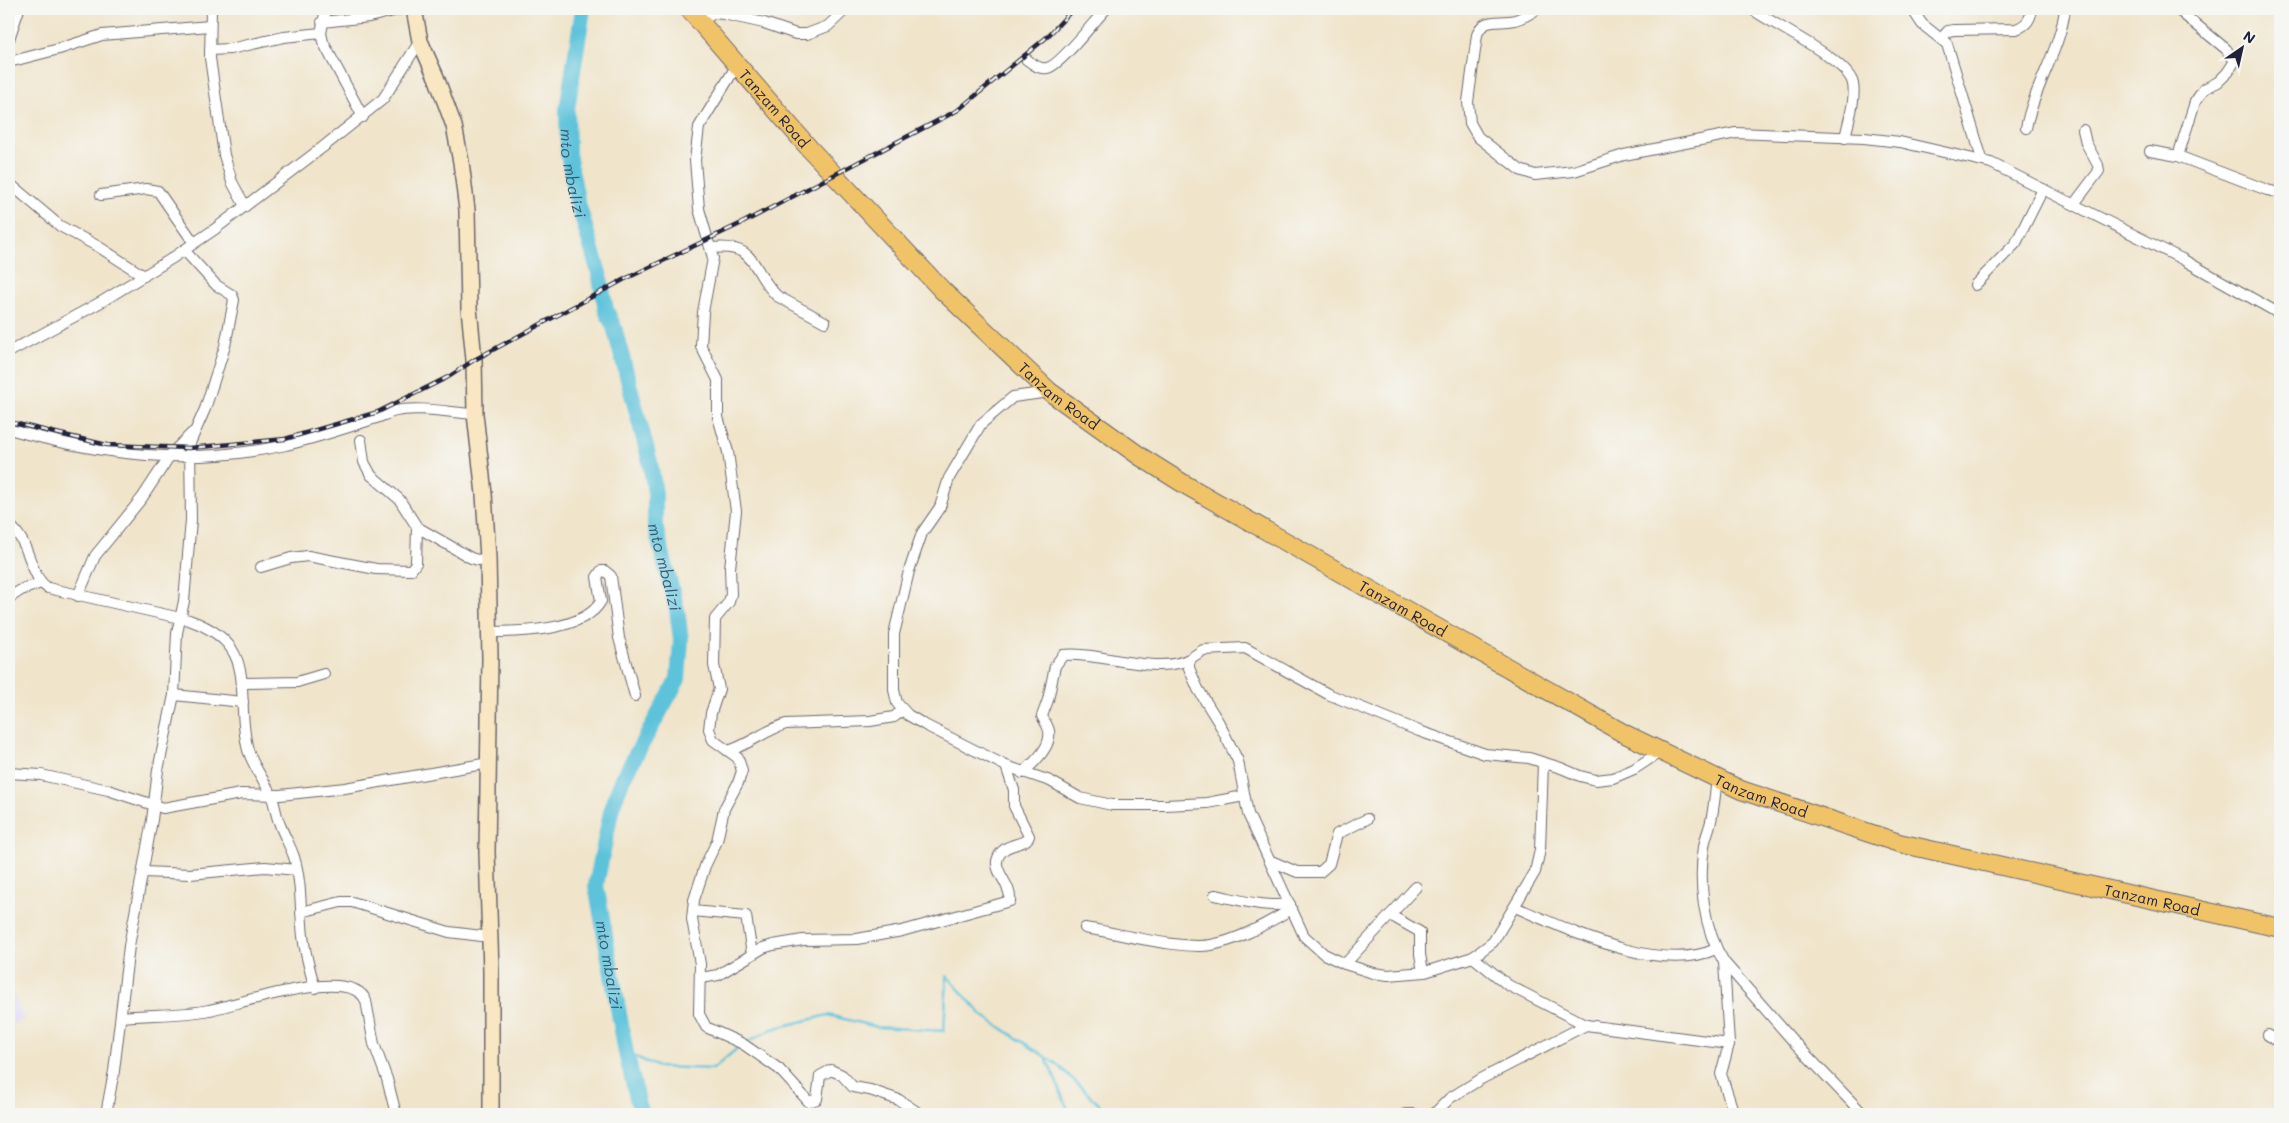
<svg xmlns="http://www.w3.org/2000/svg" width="2289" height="1123" viewBox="0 0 2289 1123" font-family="Mali,sans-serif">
  <rect width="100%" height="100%" fill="#f6f6f2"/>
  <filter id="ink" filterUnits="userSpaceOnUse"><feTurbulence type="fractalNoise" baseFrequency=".02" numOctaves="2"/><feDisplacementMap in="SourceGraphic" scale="10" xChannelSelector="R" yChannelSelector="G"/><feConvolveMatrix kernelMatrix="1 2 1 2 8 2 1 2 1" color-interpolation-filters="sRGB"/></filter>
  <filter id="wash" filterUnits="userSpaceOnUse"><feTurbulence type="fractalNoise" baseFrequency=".0096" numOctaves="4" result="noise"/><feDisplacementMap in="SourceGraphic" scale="20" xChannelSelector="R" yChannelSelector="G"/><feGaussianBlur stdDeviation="1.12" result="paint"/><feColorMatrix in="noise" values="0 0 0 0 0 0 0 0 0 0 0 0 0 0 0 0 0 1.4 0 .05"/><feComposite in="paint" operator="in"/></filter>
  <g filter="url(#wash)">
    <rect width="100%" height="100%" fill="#f0e4ca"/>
    <polygon fill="#ded5f5" points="9,984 24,1020 9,1025"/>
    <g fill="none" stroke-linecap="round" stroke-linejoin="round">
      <g stroke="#5dc3db" stroke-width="2.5">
        <polyline points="746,1043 772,1029 828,1015 877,1027 944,1031 947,976 983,1016 1058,1065 1109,1114"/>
        <polyline points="626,1053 659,1067 713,1069 741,1045"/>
        <polyline points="1046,1058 1070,1114"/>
      </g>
      <path stroke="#5dc3db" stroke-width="16" id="s1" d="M583 9 567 109 568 154 577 200 599 273 606 310 614 327 650 462 655 493V526L677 610 681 640 678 679 623 778 612 807 596 885 626 1053 641 1114"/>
    </g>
  </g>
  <g filter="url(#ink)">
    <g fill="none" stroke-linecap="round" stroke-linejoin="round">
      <g stroke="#6a666d" stroke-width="12">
        <g id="minor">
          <polyline points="211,9 210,58 224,155 232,182 245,206"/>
          <polyline points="326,9 321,33 323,42 363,117"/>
          <path d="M1537 9C1531 13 1523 18 1515 20 1500 24 1483 16 1477 35L1468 102 1470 123 1478 137 1520 170 1535 175 1574 171 1624 155 1736 133 1864 138 1900 142 1991 163 2182 259 2280 314"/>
          <path d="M1752 9C1773 25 1849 60 1853 84 1856 100 1848 122 1845 138"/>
          <polyline points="1912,9 1922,24 1947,44 1982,159"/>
          <polyline points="2177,9 2226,49 2235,61 2227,73 2218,82 2204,89 2195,102 2178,156"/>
          <polyline points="322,22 369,17 402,9"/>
          <polyline points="700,22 714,13 723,14 764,23 796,34 807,34 828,26 846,9"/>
          <polyline points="9,39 19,9"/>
          <path d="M1941 39 1948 31 1954 30 2016 29C2027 25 2030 20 2032 9"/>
          <polyline points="210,50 230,49 284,37 321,33"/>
          <path d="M1026 59C1032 63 1039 70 1047 68 1060 66 1095 20 1106 9"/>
          <polyline points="9,62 59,49 102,35 210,26"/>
          <polyline points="737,65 699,127 695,160 699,209 713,258 703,312 701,346 718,380 718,417 728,452 736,511 730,568 731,594 729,602 715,619 714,665 719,689 711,713 709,729 713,740 738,758 742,771 738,783 724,809 717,841 705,866 694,900 692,919 700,964 699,1014 706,1027 743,1044 779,1069 809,1102 817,1099 820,1076 831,1070 842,1075 853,1087 870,1090 899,1100 920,1114"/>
          <path d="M2026 128C2034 86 2060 51 2065 9"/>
          <polyline points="2150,151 2178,156 2267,190 2280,193"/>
          <polyline points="9,183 60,226 99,247 144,276"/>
          <polyline points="101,195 146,189 158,191 194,243"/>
          <polyline points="2074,204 2099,171 2098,165 2086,143 2083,130"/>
          <path d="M711 248C759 243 750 270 777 296L825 322"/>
          <polyline points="1975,285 2016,243 2043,189"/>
          <polyline points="9,352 101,302 171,259 215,229 323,147 383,99 420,41"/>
          <polyline points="1050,392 1013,397 981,424 949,478 940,507 922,533 909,571 894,634 894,690 897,703 908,715 925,725 1006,766 1050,781 1080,798 1112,805 1165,805 1207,803 1244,796"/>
          <path d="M9 429C103 456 189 466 286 445 315 438 343 429 370 420 379 418 387 413 396 411 418 406 452 413 475 414"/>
          <polyline points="361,440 364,462 371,475 399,499 417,527 471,558 478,560 488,558"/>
          <path d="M9 525C31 541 29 577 48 588L189 620C263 646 233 694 248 750 253 766 263 778 270 793 275 802 275 813 279 822 283 834 290 845 294 857 302 883 300 910 303 936 305 954 310 971 315 988"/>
          <polyline points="261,567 291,558 308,556 376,569 411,570 416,563 417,527"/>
          <polyline points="78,596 95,556 142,498 171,454 192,433"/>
          <polyline points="9,598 21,590 41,583"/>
          <path d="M489 632C520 632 585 631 601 601L597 577 601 571H605L611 576 619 638 635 696"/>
          <polyline points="243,683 297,682 324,674"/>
          <polyline points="174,695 243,702"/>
          <path d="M728 751C749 745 765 730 786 724L870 721 894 717 903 710"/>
          <polyline points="1543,763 1540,850 1535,872 1493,942 1473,957 1425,972 1388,975 1373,973 1345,964 1324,954 1304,936 1248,814 1238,761 1219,723 1198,689 1189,668 1189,663 1191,658 1203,650 1245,648 1328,694 1419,731 1485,754 1529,758 1561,768 1580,776 1596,780 1613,778 1634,769 1660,752"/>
          <polyline points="9,773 41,775 108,790 163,808 241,794 280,795 345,788 489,763"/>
          <path d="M1022 773C1033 764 1052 747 1049 731 1048 725 1044 721 1042 716L1048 700 1055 666 1063 655C1099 651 1159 677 1191 658"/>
          <path d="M1717 779C1715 793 1714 808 1711 821 1709 830 1705 838 1704 847 1698 884 1704 930 1724 962L1794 1042 1863 1114"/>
          <polyline points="1269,860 1297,872 1320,872 1329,864 1337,834 1367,819"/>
          <polyline points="144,872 190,874 265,867 297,870"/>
          <path d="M1215 895C1240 900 1265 908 1290 904"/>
          <path d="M1515 907C1569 930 1659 975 1716 949"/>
          <polyline points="693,911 746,916 752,954"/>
          <polyline points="301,912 341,902 352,902 449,932 490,937"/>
          <polyline points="1390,915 1420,932 1420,954 1423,972"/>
          <path d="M1085 928C1118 933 1181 950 1211 945 1240 940 1267 923 1292 909"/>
          <polyline points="1473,957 1508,985 1586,1025 1729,1044"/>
          <polyline points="1724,962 1729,1044 1721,1074 1734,1114"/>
          <polyline points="1345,964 1416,887"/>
          <path d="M701 978 718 975 763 948 773 945 803 940 857 939 902 931 1010 901C1012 886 995 873 997 861 1001 841 1026 847 1029 836L1014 806V790L1006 766"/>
          <path d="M121 1017C150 1014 181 1016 209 1010 238 1005 352 964 366 1001L374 1044 387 1079 396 1114"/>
          <polyline points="2268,1035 2280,1042"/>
          <polyline points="106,1114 114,1071 129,946 152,820 158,770 174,695 177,633 184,601 191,520 190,443 205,409 225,346 234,300 232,295 216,285 184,250"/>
          <polyline points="1405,1114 1414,1114"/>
          <polyline points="1434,1114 1450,1098 1481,1079 1586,1025"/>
        </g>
      </g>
      <g stroke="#6a666d" stroke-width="18">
        <polyline id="secondary" points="414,9 420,41 436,77 454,126 461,162 467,210 469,308 474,360 475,414 484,494 488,558 490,658 487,852 491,971 491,1114"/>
      </g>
      <g stroke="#6a666d" stroke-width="20">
        <g id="trunk">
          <path id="s2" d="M689 9 809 148 942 290 1050 392 1141 457 1184 484 1623 733 1741 790 1899 843 2280 928"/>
        </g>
      </g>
      <use href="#minor" stroke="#fff" stroke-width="10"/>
      <use href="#secondary" stroke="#f9e7c3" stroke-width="15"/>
      <use href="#trunk" stroke="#f1c369" stroke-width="18"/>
      <g stroke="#22223b" stroke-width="4.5">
        <polyline id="rail" points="9,422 107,445 189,448 285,439 378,412 450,376 474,360 623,280 744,222 958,110 1047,37 1073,9"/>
      </g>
      <use href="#rail" stroke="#f6f6f2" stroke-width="2.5" stroke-dasharray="8" stroke-linecap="butt"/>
    </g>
  </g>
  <g text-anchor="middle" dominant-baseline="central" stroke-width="4.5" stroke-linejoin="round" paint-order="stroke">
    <g font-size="15" fill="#22223b" stroke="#f6f6f2">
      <text stroke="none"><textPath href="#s2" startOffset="131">Tanzam Road</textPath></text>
      <text stroke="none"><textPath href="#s2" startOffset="536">Tanzam Road</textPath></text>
      <text stroke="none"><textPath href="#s2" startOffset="941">Tanzam Road</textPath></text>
      <text stroke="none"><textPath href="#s2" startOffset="1346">Tanzam Road</textPath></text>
      <text stroke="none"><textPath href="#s2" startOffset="1751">Tanzam Road</textPath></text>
    </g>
    <g font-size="16" font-style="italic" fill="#375a73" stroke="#f6f6f2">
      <text stroke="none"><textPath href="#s1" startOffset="166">mto mbalizi</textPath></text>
      <text stroke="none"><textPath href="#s1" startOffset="572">mto mbalizi</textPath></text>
      <text stroke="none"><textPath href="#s1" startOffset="991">mto mbalizi</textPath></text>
    </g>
  </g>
  <rect width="2289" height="1123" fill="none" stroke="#f6f6f2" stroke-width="30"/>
  <g transform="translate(2242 48) rotate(34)" stroke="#f6f6f2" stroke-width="4" paint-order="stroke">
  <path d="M0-4L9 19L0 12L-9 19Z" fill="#22223b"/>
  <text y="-8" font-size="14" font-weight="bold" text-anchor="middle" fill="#22223b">N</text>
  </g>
</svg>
